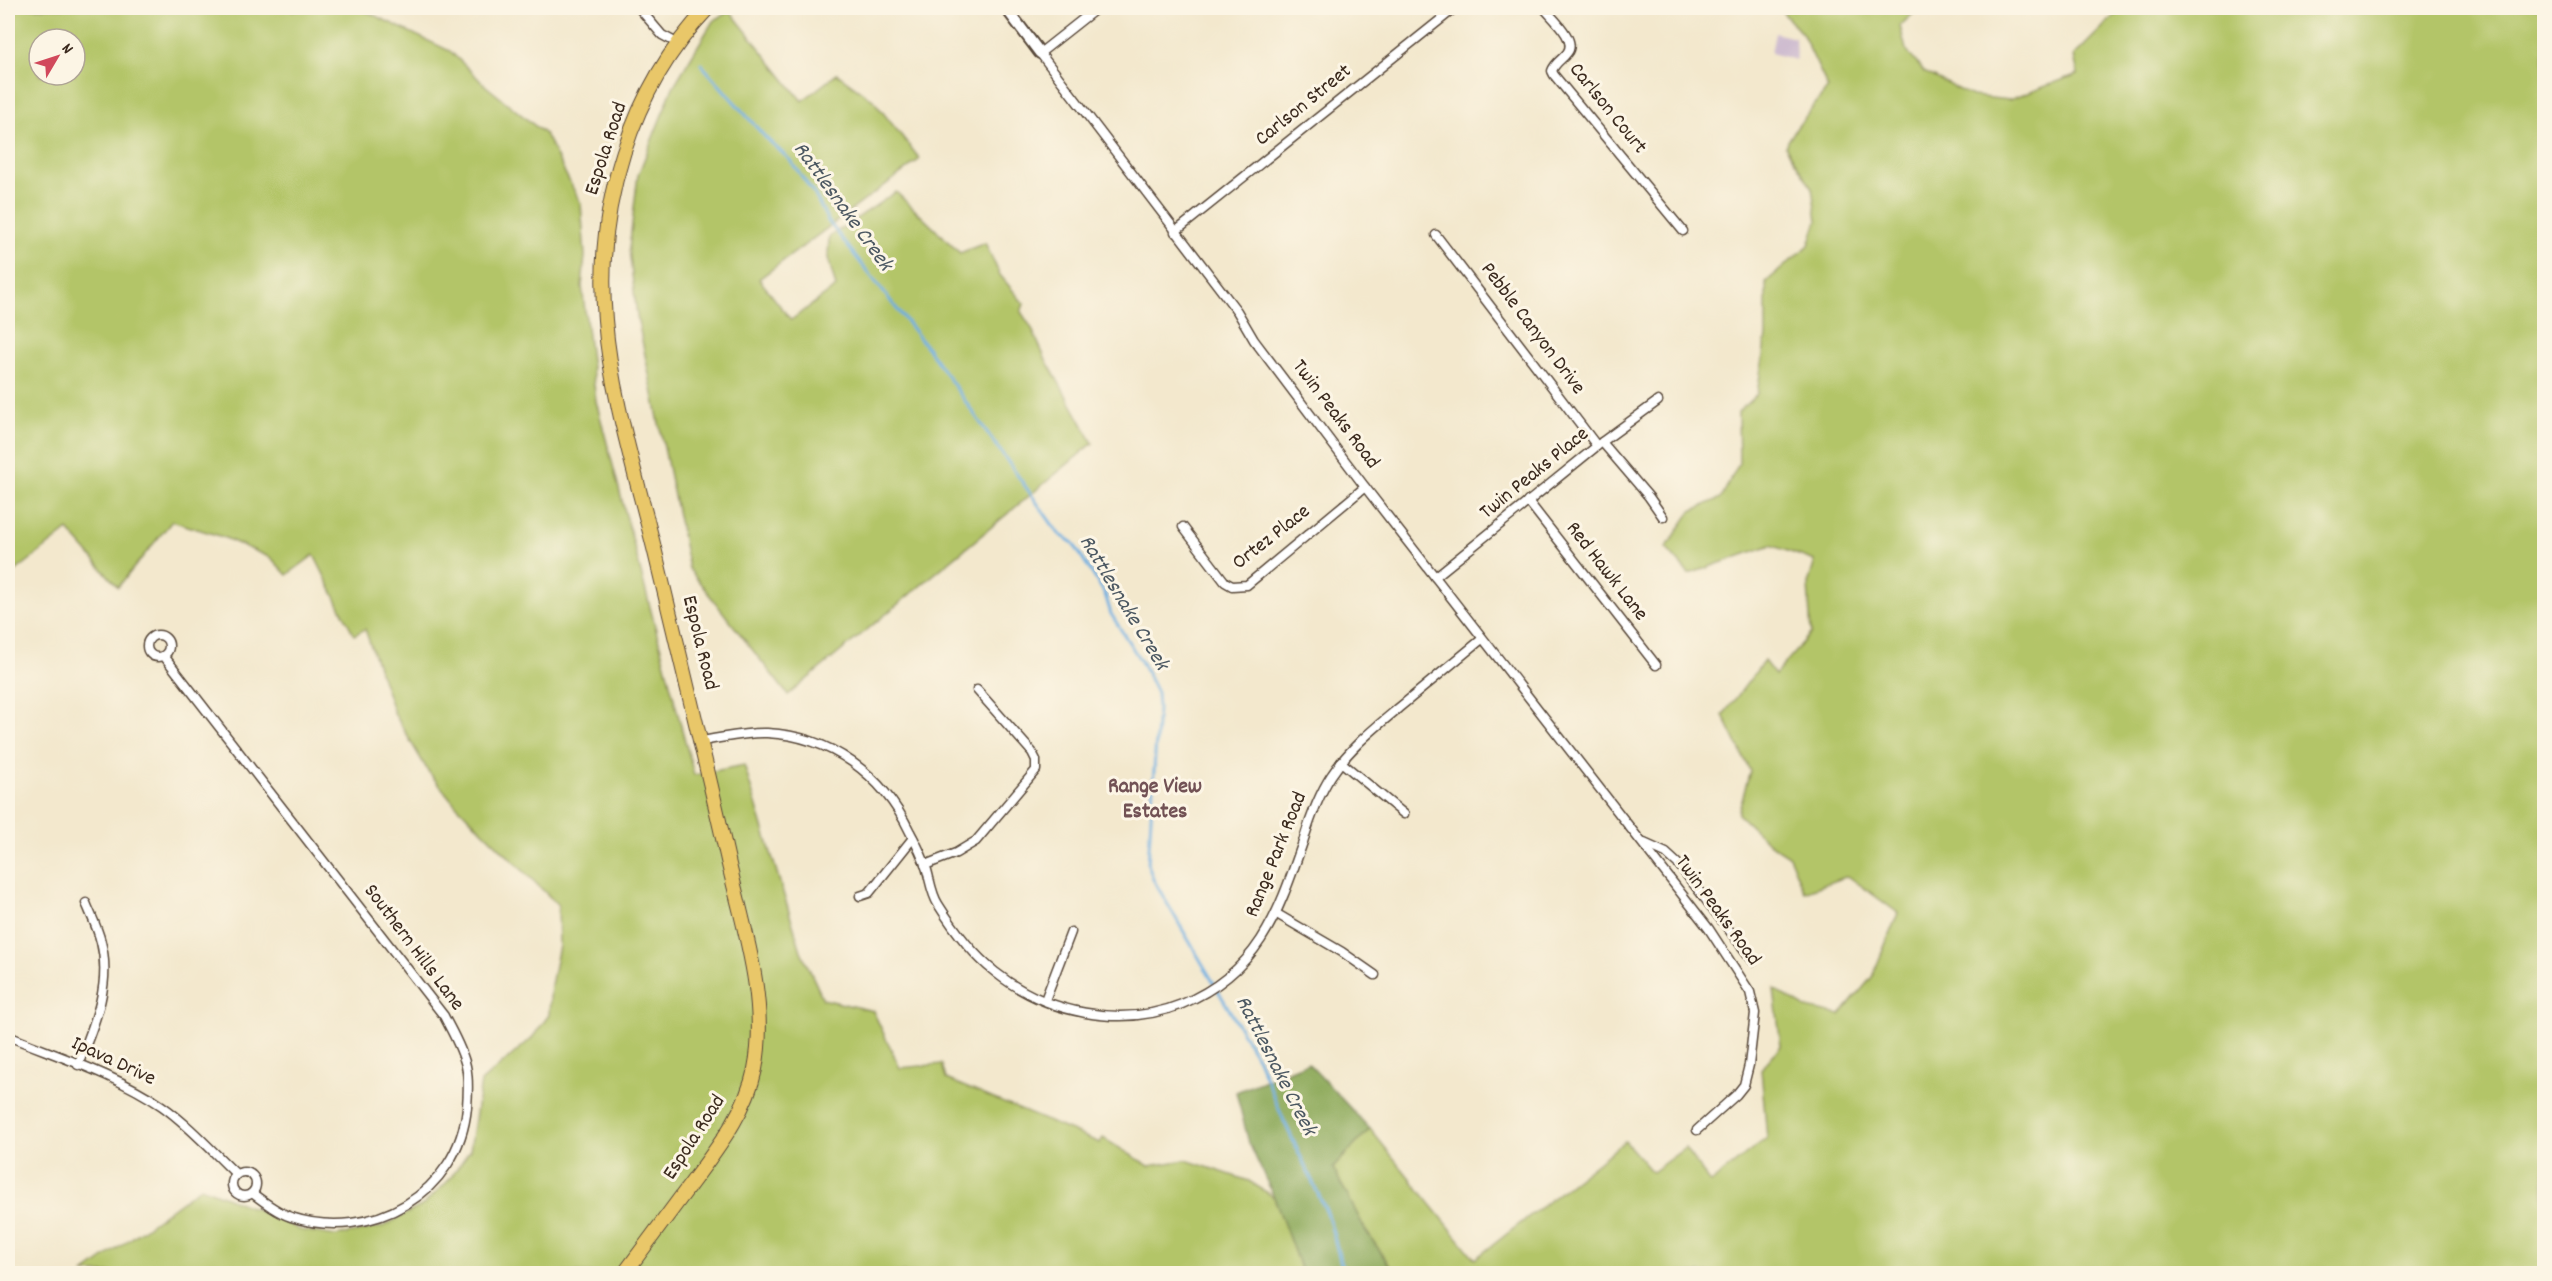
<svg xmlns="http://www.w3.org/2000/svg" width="2552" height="1281" viewBox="0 0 2552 1281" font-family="Dekko,sans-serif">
  <rect width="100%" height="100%" fill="#fcf5e5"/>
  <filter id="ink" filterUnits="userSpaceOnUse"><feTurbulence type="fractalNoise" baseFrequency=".0167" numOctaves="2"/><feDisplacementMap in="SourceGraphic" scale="12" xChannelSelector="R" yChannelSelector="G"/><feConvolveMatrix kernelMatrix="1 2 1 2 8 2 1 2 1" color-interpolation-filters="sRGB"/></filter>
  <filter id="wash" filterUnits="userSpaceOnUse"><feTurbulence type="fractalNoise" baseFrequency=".008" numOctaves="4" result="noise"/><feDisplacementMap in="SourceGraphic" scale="24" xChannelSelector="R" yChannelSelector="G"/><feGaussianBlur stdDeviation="1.35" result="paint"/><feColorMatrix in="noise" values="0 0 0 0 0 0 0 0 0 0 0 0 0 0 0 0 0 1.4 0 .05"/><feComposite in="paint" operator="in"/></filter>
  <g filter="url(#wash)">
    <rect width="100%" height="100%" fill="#f3e8cd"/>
    <polygon fill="#cfbdd0" points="1775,33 1795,38 1796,60 1771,53"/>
    <g fill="#b3c568" stroke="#777843" stroke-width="1.5" fill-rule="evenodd">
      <path d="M8 8H287L291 10 359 8 450 51 486 86 545 134 581 204 585 256 582 286 596 401 694 775 744 765 801 951 823 999 873 1011 900 1068 942 1064 946 1079 1100 1143 1103 1138 1149 1166 1186 1160 1249 1181 1274 1197 1302 1273H84L201 1187 270 1215 300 1230 336 1236 382 1227 423 1205 449 1180 470 1150 481 1082 532 1038 549 1015 551 985 559 946 558 905 454 803 428 771 394 713 365 629 354 635 314 555 287 575 271 558 223 537 172 521 118 587 68 530 8 577ZM39 39H75V75H39Z"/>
      <polygon points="1779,8 1919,8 1900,26 1906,50 1924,72 1972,96 2009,100 2078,74 2074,56 2122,8 2544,8 2544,1273 1395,1273 1366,1231 1333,1168 1370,1129 1475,1259 1625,1141 1652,1172 1685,1148 1710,1183 1767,1138 1761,1069 1781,1046 1774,989 1806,1008 1840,1015 1872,977 1898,913 1848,876 1804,892 1789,856 1770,844 1738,814 1750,771 1723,715 1764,661 1775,675 1811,633 1808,584 1815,561 1771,545 1689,574 1666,548 1691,511 1721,498 1739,463 1738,412 1757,394 1766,336 1766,282 1809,245 1817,221 1812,188 1785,146 1795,130 1828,88 1803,35"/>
      <polygon points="730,11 802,101 837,74 873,100 920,159 759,279 791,320 836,287 828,258 829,237 896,192 960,253 985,243 1000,275 1024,304 1021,312 1031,327 1045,358 1093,443 788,695 689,569 637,316 629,249 638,175 673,87 713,21"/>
    </g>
    <polygon fill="#8eaa5c" stroke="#646a3d" stroke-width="1.5" points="1308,1063 1370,1129 1333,1168 1366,1231 1395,1273 1302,1273 1274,1197 1249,1143 1236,1092"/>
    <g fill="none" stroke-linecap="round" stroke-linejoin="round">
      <polyline stroke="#6caee1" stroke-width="3" points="701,64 766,138 790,160 815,195 828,221 929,350 1059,534 1073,543 1105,594 1111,614 1142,663 1157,693 1158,708 1148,864 1153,879 1258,1059 1284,1121 1328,1215 1344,1274"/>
    </g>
  </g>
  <g filter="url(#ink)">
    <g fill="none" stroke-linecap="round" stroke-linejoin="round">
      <g stroke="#574638" stroke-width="11">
        <g id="minor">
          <polyline points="639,8 662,35 677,43"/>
          <polyline points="1097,8 1040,53 1237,311 1254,340 1365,487 1709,929 1750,992 1755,1013 1749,1065 1744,1085 1736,1095 1697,1130"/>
          <path d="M1544 8C1552 18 1578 40 1567 53 1562 60 1555 62 1552 71L1554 75 1683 231"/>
          <polyline points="1175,232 1455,8"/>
          <polyline points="1436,235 1597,446"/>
          <polyline points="1602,442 1649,497 1663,517"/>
          <polyline points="1528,501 1656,665"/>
          <polyline points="1183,527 1225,582 1232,586 1247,585 1365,487"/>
          <polyline points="1435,577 1602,442 1658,401"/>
          <circle cx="158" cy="646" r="11"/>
          <path d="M164 656 444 1016C452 1032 462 1048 466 1066 469 1079 468 1094 467 1107 459 1194 371 1243 291 1217 277 1212 264 1202 252 1193"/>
          <path d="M701 741C723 738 745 732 767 733 831 736 883 775 910 832 916 843 922 855 926 867 930 879 931 893 938 904 953 928 972 954 995 972 1046 1013 1121 1029 1182 1004 1259 972 1278 914 1303 842 1310 819 1318 796 1331 776 1350 747 1376 727 1401 706 1428 684 1455 661 1482 639"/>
          <polyline points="1341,762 1404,814"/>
          <polyline points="1644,843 1666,853 1679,865 1753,961"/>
          <polyline points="925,865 956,853 976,841 1036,770 1036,760 1032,752 977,690"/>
          <polyline points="860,896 869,893 913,838"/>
          <polyline points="1277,914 1342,952 1375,975"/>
          <polyline points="1045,1000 1071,932"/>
          <path d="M8 1036C59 1057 115 1074 162 1106 189 1125 212 1151 236 1174"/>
          <path d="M78 1065C94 1025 112 985 101 942 98 929 91 915 86 903"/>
          <circle cx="244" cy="1184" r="12"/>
        </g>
      </g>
      <g stroke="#574638" stroke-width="14">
        <polyline id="tertiary" points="1006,8 1040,53"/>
      </g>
      <g stroke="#574638" stroke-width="16">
        <path id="primary" d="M624 1274C647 1243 670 1212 693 1181 718 1147 746 1112 755 1069 769 1000 742 923 727 856 704 754 679 653 655 552 637 478 611 396 605 320 595 209 630 89 708 8"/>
      </g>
      <use href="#minor" stroke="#fff" stroke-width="8"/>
      <use href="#tertiary" stroke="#fff" stroke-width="10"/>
      <use href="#primary" stroke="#e9c769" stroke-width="14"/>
    </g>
  </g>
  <g text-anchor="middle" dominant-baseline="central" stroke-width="6" stroke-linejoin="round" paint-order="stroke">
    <g font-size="21" fill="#3b2a1e" stroke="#fcf5e5">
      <text transform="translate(1304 106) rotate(-39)">Carlson Street</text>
      <text transform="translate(1607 109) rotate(51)">Carlson Court</text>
      <text transform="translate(607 149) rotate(-72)">Espola Road</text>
      <text transform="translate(1532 329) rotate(53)">Pebble Canyon Drive</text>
      <text transform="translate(1335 415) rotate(53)">Twin Peaks Road</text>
      <text transform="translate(1535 474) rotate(-39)">Twin Peaks Place</text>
      <text transform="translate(1272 538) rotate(-38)">Ortez Place</text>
      <text transform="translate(1606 572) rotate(52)">Red Hawk Lane</text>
      <text transform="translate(699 643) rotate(76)">Espola Road</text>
      <text transform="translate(1277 855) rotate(-68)">Range Park Road</text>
      <text transform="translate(1717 911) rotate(54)">Twin Peaks Road</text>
      <text transform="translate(413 948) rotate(53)">Southern Hills Lane</text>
      <text transform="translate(113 1062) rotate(25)">Ipava Drive</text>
      <text transform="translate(695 1138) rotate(-57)">Espola Road</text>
    </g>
    <g font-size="22" font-style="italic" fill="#4c5862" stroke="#fcf5e5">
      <text transform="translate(842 207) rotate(54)">Rattlesnake Creek</text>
      <text transform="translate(1123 603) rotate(59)">Rattlesnake Creek</text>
      <text transform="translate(1275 1066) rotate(63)">Rattlesnake Creek</text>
    </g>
    <g font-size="22" font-weight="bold" fill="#725255" stroke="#fcf5e5">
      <text x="1155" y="787">Range View<tspan x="1155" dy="25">Estates</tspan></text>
    </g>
  </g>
  <rect width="2552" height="1281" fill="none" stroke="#fcf5e5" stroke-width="30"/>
  <g transform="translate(57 57) rotate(51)"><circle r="28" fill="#fcf5e5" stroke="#afa495" stroke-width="1.5"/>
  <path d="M0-4.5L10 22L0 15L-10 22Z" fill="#d1495b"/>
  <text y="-9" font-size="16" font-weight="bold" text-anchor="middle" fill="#3b2a1e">N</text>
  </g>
</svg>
